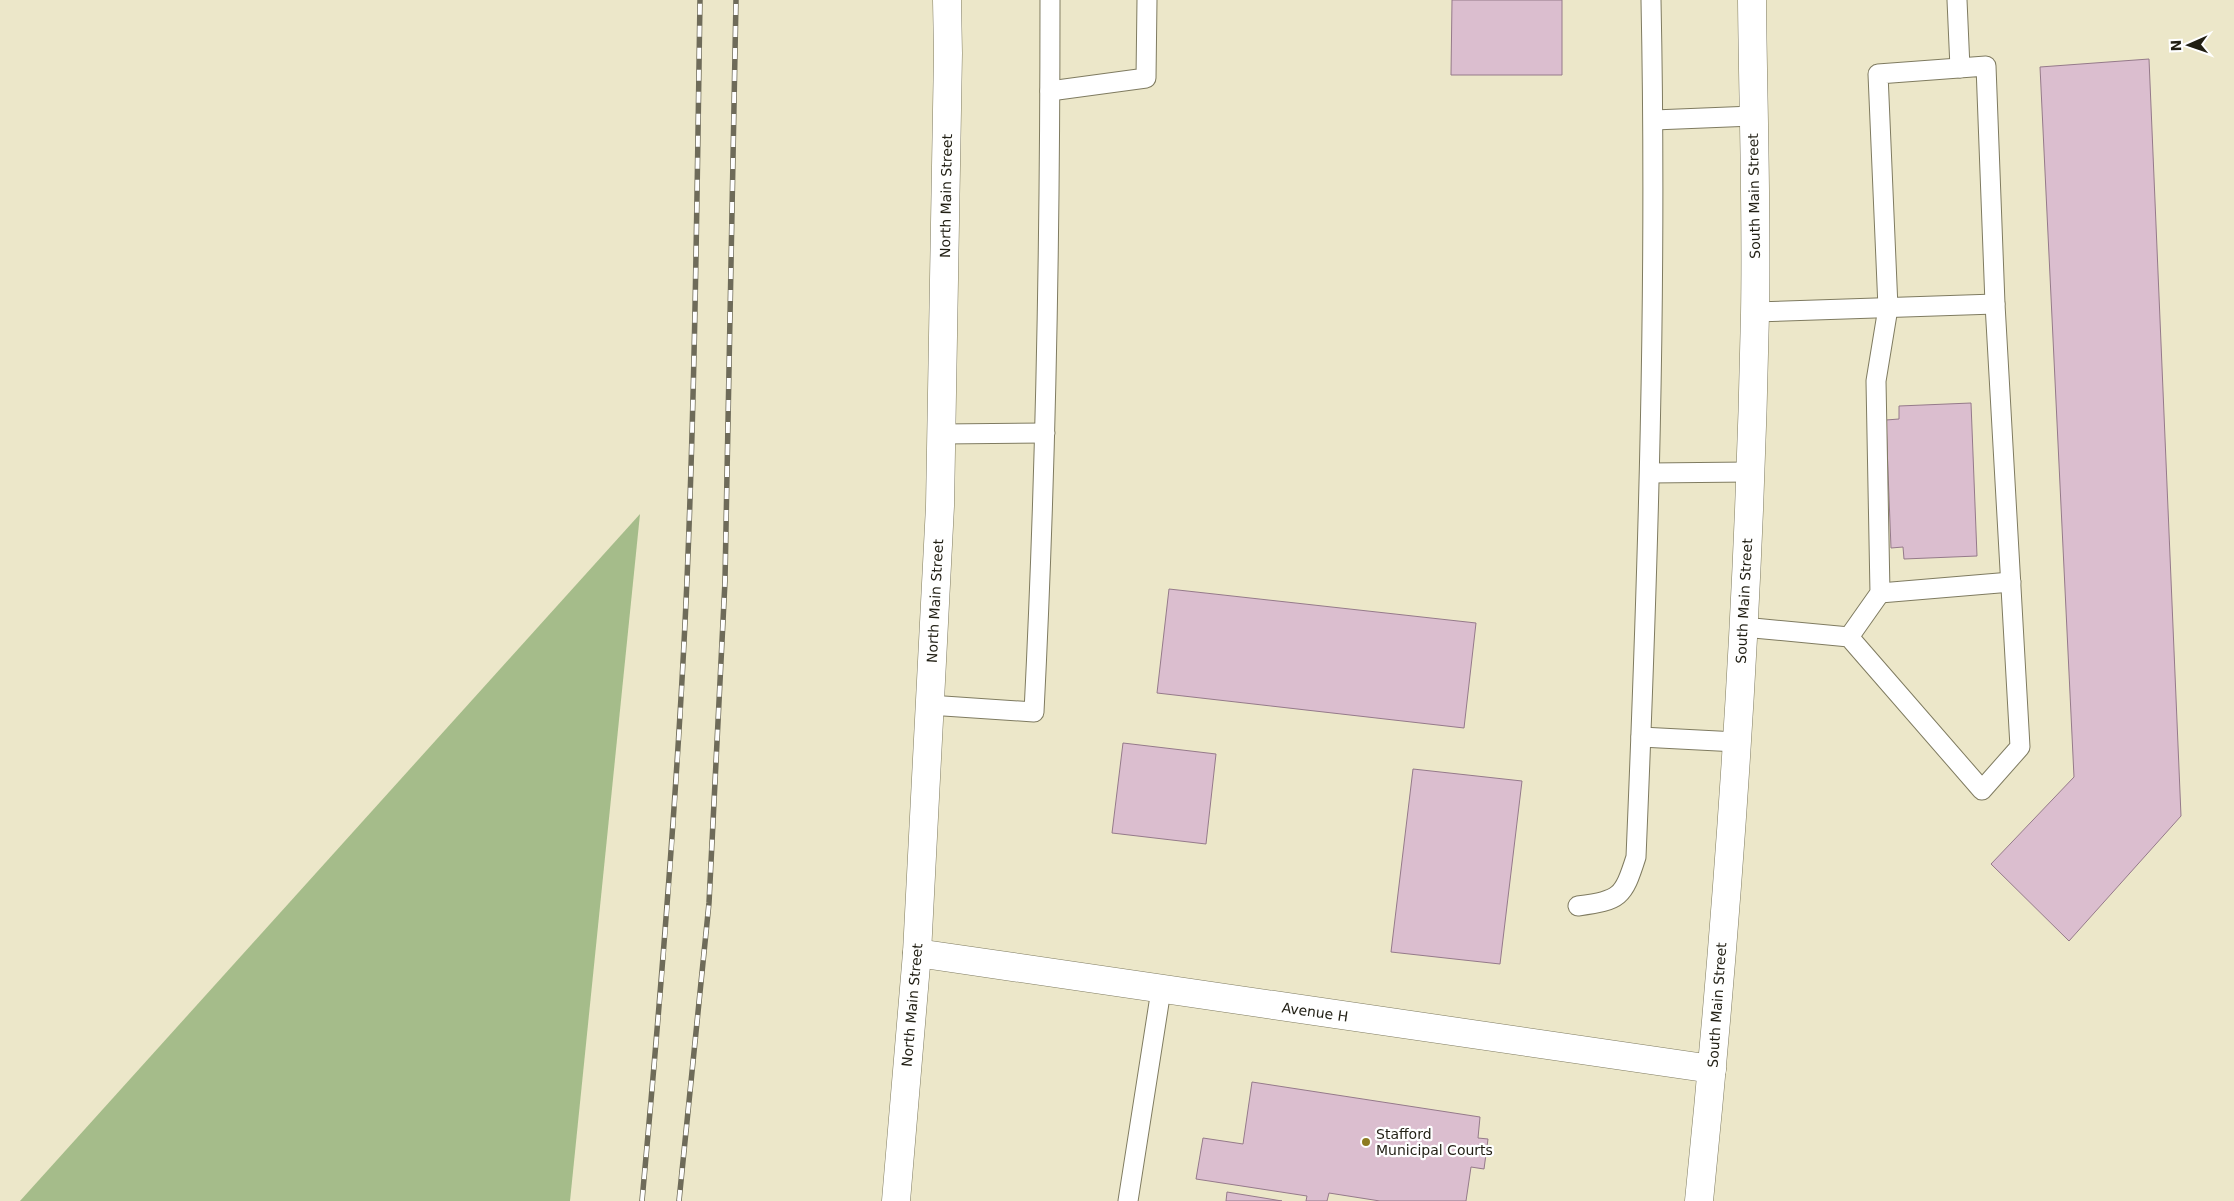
<svg xmlns="http://www.w3.org/2000/svg" width="2234" height="1201" viewBox="0 0 2234 1201" font-family="'DejaVu Sans',sans-serif">
  <rect width="100%" height="100%" fill="#ece7c9"/>
  <polygon fill="#a5bc8a" points="640,514 570,1201 20,1201"/>
  <g fill="#dbbecf" stroke="#957a8a">
    <polygon points="1452,0 1562,0 1562,75 1451,75"/>
    <polygon points="2149,59 2181,816 2069,941 1991,864 2074,777 2040,67"/>
    <polygon points="1971,403 1977,556 1904,559 1903,547 1891,548 1886,420 1899,419 1899,406"/>
    <polygon points="1169,589 1476,623 1464,728 1157,693"/>
    <polygon points="1123,743 1216,754 1206,844 1112,833"/>
    <polygon points="1413,769 1522,781 1500,964 1391,952"/>
    <polygon points="1252,1082 1480,1117 1478,1138 1488,1139 1484,1169 1471,1167 1466,1201 1380,1201 1329,1193 1327,1201 1306,1201 1307,1196 1196,1179 1203,1138 1243,1144"/>
    <polygon points="1227,1192 1282,1201 1226,1201"/>
  </g>
  <g fill="none" stroke-linecap="round" stroke-linejoin="round">
    <g stroke="#7f7b60" stroke-width="21">
      <g id="lane">
        <polyline points="1957,0 1960,68"/>
        <polyline points="1050,91 1146,78 1147,0"/>
        <polyline points="1654,120 1753,116"/>
        <polyline points="1755,312 1995,304"/>
        <polyline points="942,434 1045,433"/>
        <polyline points="1650,473 1749,472"/>
        <polyline points="1880,593 2011,582"/>
        <polyline points="1743,627 1849,637 1982,790 2020,747 1995,304 1986,66 1878,74 1888,308 1876,381 1880,593 1849,637"/>
        <path d="M929 705 1034 712C1046 475 1050 237 1050 0"/>
        <polyline points="1641,737 1737,742"/>
        <path d="M1578 906C1620 900 1623 898 1636 857 1648 572 1657 286 1651 0"/>
        <polyline points="1128,1201 1161,990"/>
      </g>
    </g>
    <g stroke="#7f7b60" stroke-width="29">
      <polyline id="street" points="917,953 1712,1069"/>
    </g>
    <g stroke="#7f7b60" stroke-width="29">
      <g id="highway">
        <polyline points="896,1201 917,953 940,506 948,53 947,0"/>
        <path d="M1699 1201C1729 906 1749 610 1755 314 1757 210 1753 105 1752 0"/>
      </g>
    </g>
    <use href="#lane" stroke="#fff" stroke-width="19"/>
    <use href="#street" stroke="#fff" stroke-width="28"/>
    <use href="#highway" stroke="#fff" stroke-width="28"/>
    <g stroke="#6e6b59" stroke-width="5.5">
      <g id="rail">
        <path d="M642 1201C661 994 678 788 687 580 695 387 697 193 700 0"/>
        <polyline points="679,1201 709,903 725,581 736,0"/>
      </g>
    </g>
    <use href="#rail" stroke="#fff" stroke-width="4" stroke-dasharray="11" stroke-linecap="butt"/>
  </g>
  <circle fill="#8d7b21" stroke="#fff" stroke-width="2" cx="1366" cy="1142" r="5"/>
  <g text-anchor="middle" dominant-baseline="central" stroke-width="4.5" stroke-linejoin="round" paint-order="stroke">
    <g font-size="14" fill="#211f14" stroke="#fff">
      <text transform="translate(946 196) rotate(-89)">North Main Street</text>
      <text transform="translate(1754 196) rotate(-91)">South Main Street</text>
      <text transform="translate(935 601) rotate(-87)">North Main Street</text>
      <text transform="translate(1744 601) rotate(-87)">South Main Street</text>
      <text transform="translate(912 1005) rotate(-85)">North Main Street</text>
      <text transform="translate(1717 1005) rotate(-86)">South Main Street</text>
      <text transform="translate(1315 1012) rotate(8)">Avenue H</text>
    </g>
    <g font-size="14" fill="#211f14" stroke="#fff" text-anchor="start">
      <text x="1376" y="1134">Stafford<tspan x="1376" dy="16">Municipal Courts</tspan></text>
    </g>
  </g>
  <g transform="translate(2189 45) rotate(268)" stroke="#ffffff" stroke-width="4" paint-order="stroke">
  <path d="M0-4L9 19L0 12L-9 19Z" fill="#211f14"/>
  <text y="-8" font-size="14" font-weight="bold" text-anchor="middle" fill="#211f14">N</text>
  </g>
</svg>
